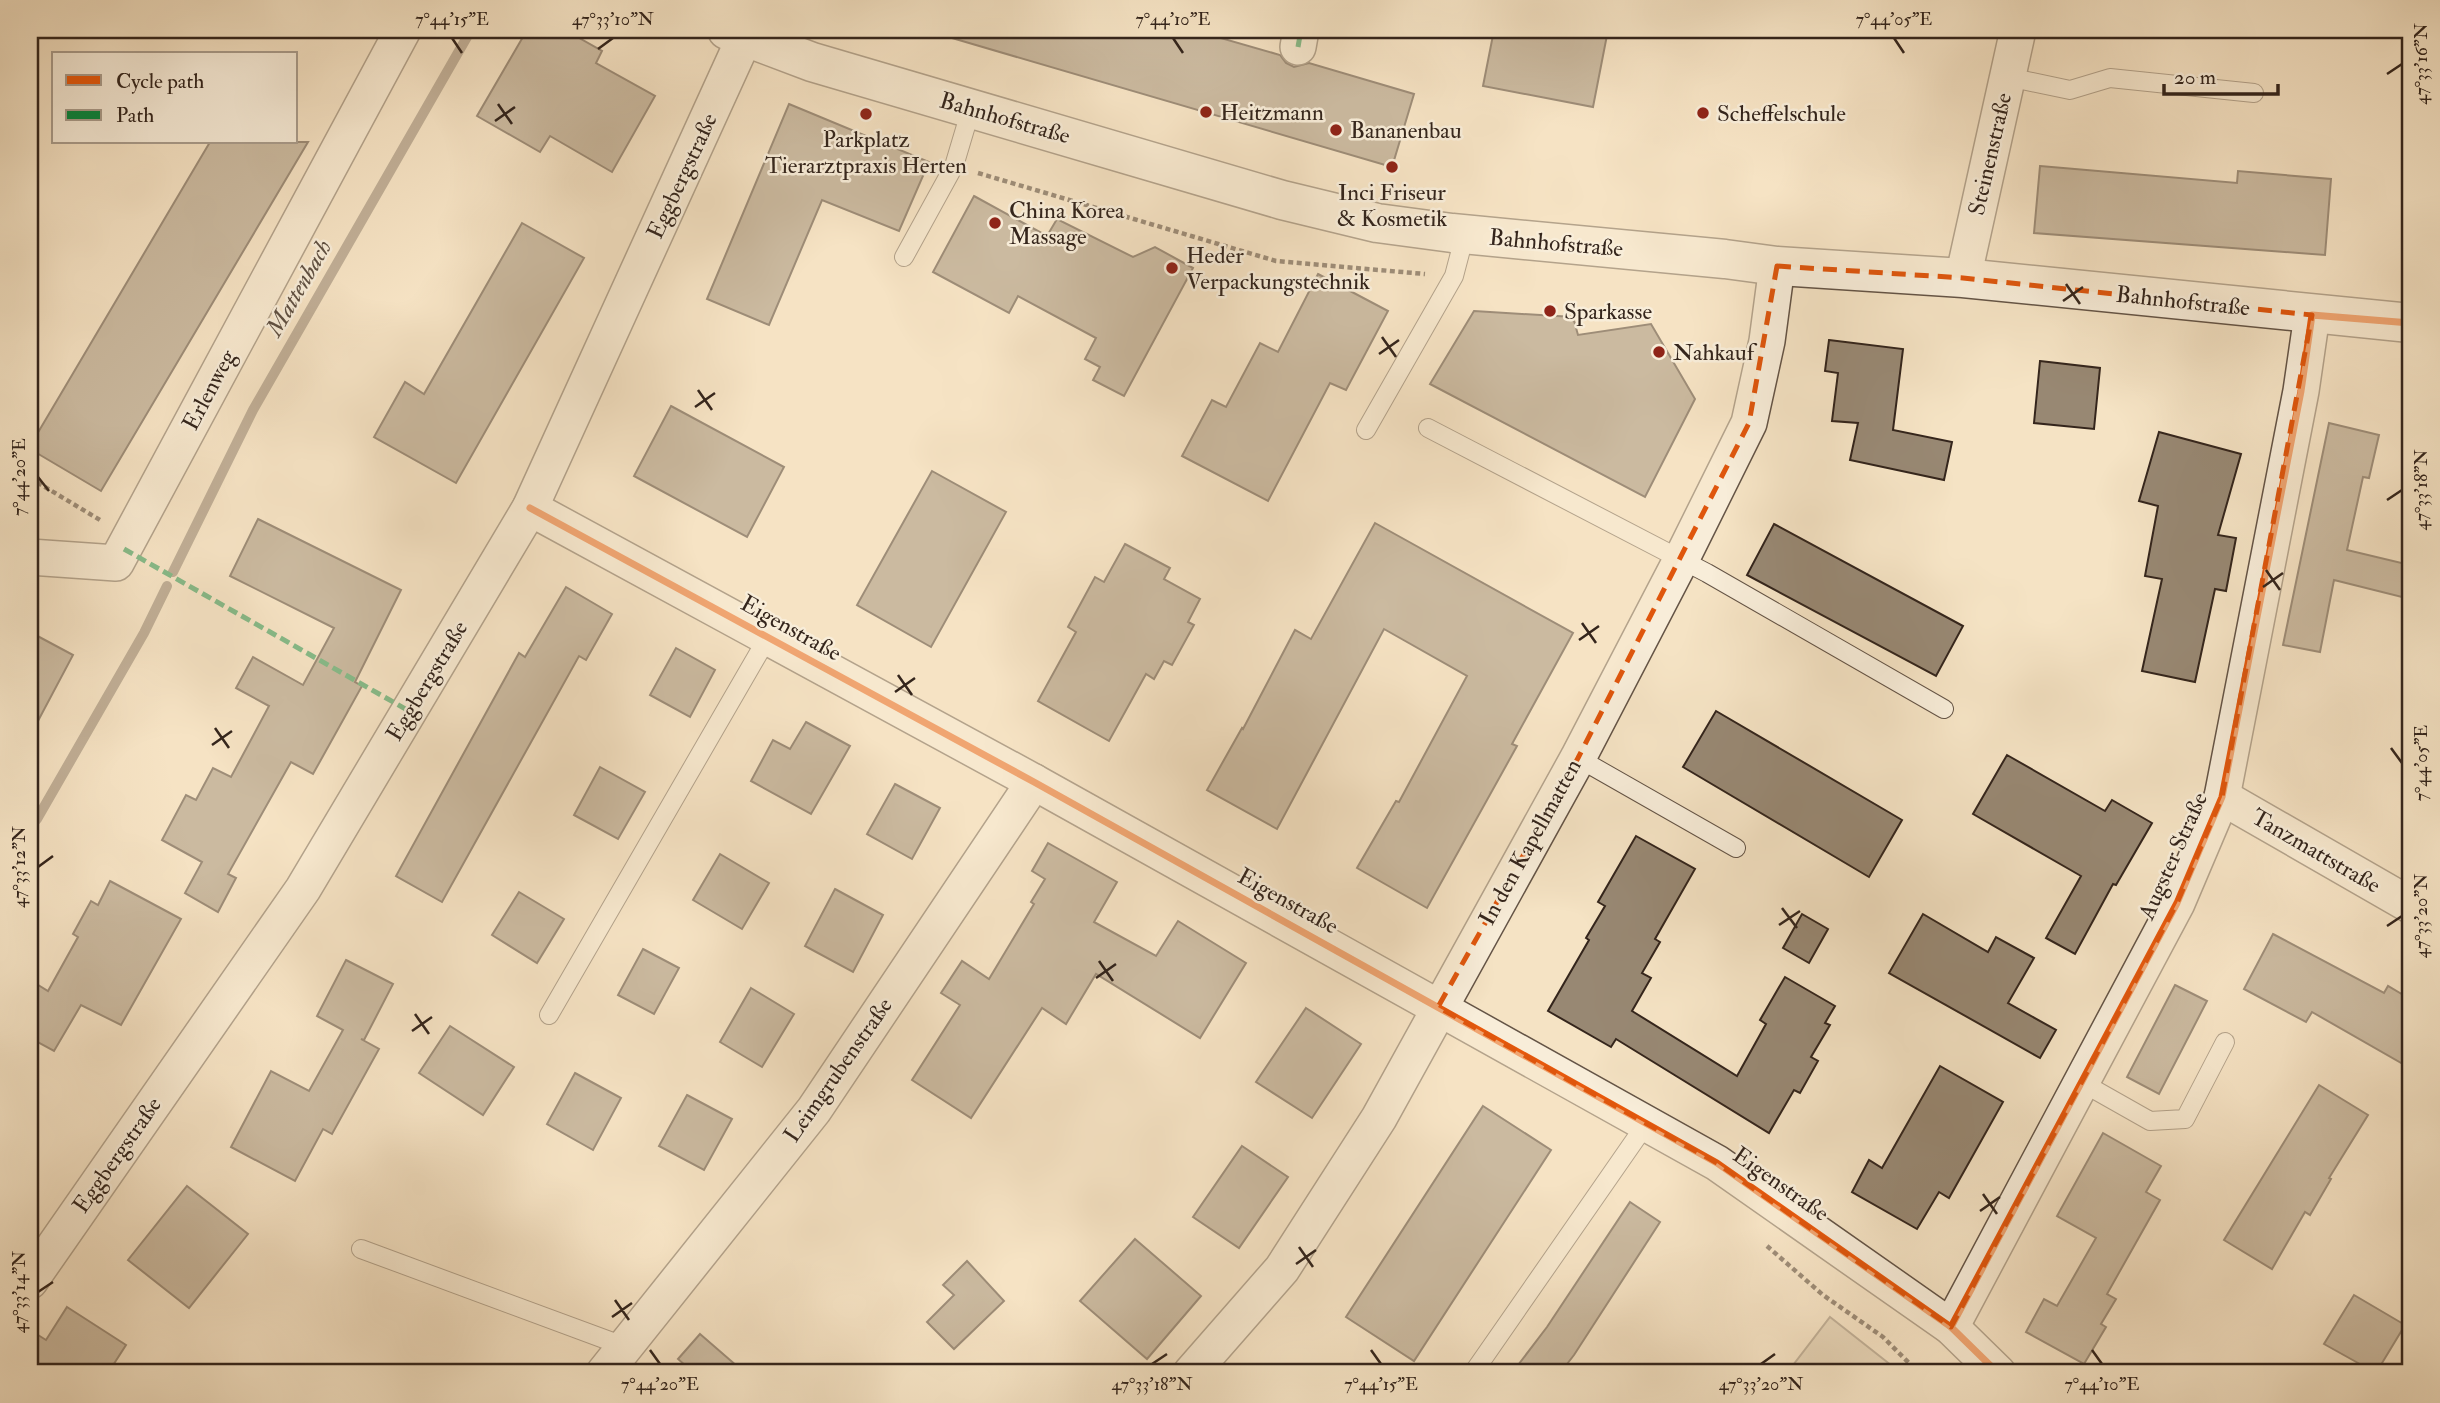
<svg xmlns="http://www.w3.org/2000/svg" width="2440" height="1403" viewBox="0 0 2440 1403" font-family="'IM FELL Double Pica',serif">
  <rect width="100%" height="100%" fill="#f5e3c4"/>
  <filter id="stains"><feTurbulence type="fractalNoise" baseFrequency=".00286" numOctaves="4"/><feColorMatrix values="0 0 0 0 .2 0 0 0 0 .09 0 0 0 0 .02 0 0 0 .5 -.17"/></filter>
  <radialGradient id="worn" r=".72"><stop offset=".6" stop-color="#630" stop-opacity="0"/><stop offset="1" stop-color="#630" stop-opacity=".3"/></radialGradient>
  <polygon fill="#d4c3a7" stroke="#847462" stroke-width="2" points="1830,1317 1901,1373 1787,1373"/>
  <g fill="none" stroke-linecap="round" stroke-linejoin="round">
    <g stroke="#80705f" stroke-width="10">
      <polyline points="173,572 253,410 471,30"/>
      <polyline points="30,827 37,819 144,633 167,586"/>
    </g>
  </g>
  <g fill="#988873" stroke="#34251c" stroke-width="2">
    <polygon points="527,30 565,30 602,51 596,63 655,96 612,172 550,136 540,152 477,116"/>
    <polygon points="953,30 1193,30 1280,55 1286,63 1294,67 1309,63 1414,94 1392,167 952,38"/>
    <polygon points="1494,30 1608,30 1593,107 1483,86"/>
    <polygon points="789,104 929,162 899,231 822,200 769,325 707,299"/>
    <polygon points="210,142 308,142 101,491 30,449 30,446"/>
    <polygon points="2040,166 2237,183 2238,171 2331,179 2325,255 2034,233"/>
    <polygon points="974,196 1047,236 1057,219 1133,257 1155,247 1193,268 1124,396 1093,380 1100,367 1085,359 1096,338 1018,296 1009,313 933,272"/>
    <polygon points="522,223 584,258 456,483 374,437 405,382 424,394"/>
    <polygon points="1318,274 1388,311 1346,390 1330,383 1268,501 1182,456 1212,400 1226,407 1260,343 1278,352"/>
    <polygon points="1474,311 1573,317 1578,335 1651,324 1695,399 1645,497 1430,384"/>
    <polygon points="1829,340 1903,349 1893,430 1952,442 1944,480 1850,460 1858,423 1832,421 1838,373 1825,371"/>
    <polygon points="2040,361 2100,368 2094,429 2034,423"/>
    <polygon points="671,406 784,467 747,537 634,476"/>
    <polygon points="2329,423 2379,435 2369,478 2363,477 2347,550 2410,565 2410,599 2334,580 2320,652 2283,645"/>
    <polygon points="2159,432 2241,454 2218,535 2236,538 2226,591 2215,589 2195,682 2142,671 2162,579 2145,576 2158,506 2139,501"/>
    <polygon points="932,471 1006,512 931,647 857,605"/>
    <polygon points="258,519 401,590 355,682 362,686 313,774 291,762 228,874 236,878 218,912 185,893 202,862 162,840 186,795 196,800 213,768 231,777 269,706 236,688 253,657 303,685 334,628 230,576"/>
    <polygon points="1375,523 1573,633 1512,744 1517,746 1427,908 1357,868 1396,801 1399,802 1467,676 1384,629 1277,829 1207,790 1242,728 1243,729 1295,630 1311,639"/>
    <polygon points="1774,524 1963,626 1936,676 1747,575"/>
    <polygon points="1125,544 1170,568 1164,579 1200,599 1188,622 1194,625 1172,665 1164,661 1154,679 1146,674 1109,741 1038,701 1076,632 1068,627 1095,577 1104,582"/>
    <polygon points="566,587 612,614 586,660 579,656 442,902 396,876 519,653 525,657"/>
    <polygon points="30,632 73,655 30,736"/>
    <polygon points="676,648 715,670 690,717 650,695"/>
    <polygon points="1716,711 1902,820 1869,877 1683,767"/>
    <polygon points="806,722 850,746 811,814 751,781 773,740 790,749"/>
    <polygon points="2007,755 2105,811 2112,800 2152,823 2116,885 2113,884 2075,954 2046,938 2081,876 1973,814"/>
    <polygon points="600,767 645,792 618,839 574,815"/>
    <polygon points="895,784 940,808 912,859 867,834"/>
    <polygon points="1636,836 1695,869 1655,939 1660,942 1642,973 1651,978 1632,1011 1737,1076 1766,1024 1760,1020 1785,977 1835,1006 1825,1023 1830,1025 1811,1057 1818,1061 1800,1093 1794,1090 1769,1133 1616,1039 1611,1047 1548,1011 1589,940 1586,938 1605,906 1598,902"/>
    <polygon points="1048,843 1117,882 1094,922 1156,956 1178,921 1246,963 1200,1038 1096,974 1066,1024 1042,1008 971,1118 912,1080 960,1005 941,993 962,961 989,979 1034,904 1031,902 1045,879 1032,871"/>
    <polygon points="720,854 769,883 742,929 693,900"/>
    <polygon points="110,881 181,919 121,1025 81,1005 54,1051 30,1038 30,980 48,991 78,937 73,934 91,901 98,905"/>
    <polygon points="835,889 883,915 853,972 805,946"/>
    <polygon points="519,892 564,919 537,963 492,935"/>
    <polygon points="1802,914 1828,929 1809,963 1783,948"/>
    <polygon points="1923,914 1988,952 1996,937 2034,958 2008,1003 2056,1030 2040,1058 1889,973"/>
    <polygon points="2273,934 2384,993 2388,986 2410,999 2410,1068 2312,1012 2306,1022 2244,989"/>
    <polygon points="643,949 679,968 654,1014 618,995"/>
    <polygon points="346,960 393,984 364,1040 361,1039 379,1049 332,1134 323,1129 295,1181 231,1147 271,1071 309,1091 343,1030 317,1016"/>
    <polygon points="2175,985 2207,1001 2159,1094 2127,1077"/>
    <polygon points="751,988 794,1014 762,1067 720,1042"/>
    <polygon points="1306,1008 1361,1044 1312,1118 1256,1082"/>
    <polygon points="450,1026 514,1067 483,1115 419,1073"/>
    <polygon points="1940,1066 2003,1102 1949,1198 1939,1192 1917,1229 1852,1192 1869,1160 1882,1168"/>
    <polygon points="575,1073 621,1098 593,1150 547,1124"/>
    <polygon points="2319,1085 2368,1115 2329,1178 2331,1179 2310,1215 2305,1212 2272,1269 2224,1240"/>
    <polygon points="687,1095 732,1119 704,1170 659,1146"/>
    <polygon points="1483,1106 1551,1150 1414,1361 1346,1317"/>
    <polygon points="2103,1133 2161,1166 2146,1192 2160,1200 2107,1294 2116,1299 2101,1324 2106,1327 2084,1364 2026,1332 2044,1299 2057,1306 2096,1238 2057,1216"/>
    <polygon points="1242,1146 1288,1177 1239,1248 1193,1217"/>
    <polygon points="187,1186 248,1234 189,1308 128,1260"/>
    <polygon points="1630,1202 1660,1222 1574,1355 1560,1373 1512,1373 1547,1327"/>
    <polygon points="1135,1239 1201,1296 1147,1359 1080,1301"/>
    <polygon points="967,1261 1004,1301 954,1349 927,1322 954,1295 943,1285"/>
    <polygon points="2354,1295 2405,1325 2376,1373 2324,1344"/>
    <polygon points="67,1307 126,1345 108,1373 30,1373 30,1330 46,1340"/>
    <polygon points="700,1334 745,1373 694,1373 678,1359"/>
  </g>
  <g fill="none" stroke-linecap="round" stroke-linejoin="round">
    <g stroke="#645446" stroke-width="20">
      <g id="service">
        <polyline points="2008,77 2070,90 2110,78 2254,93"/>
        <polyline points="904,257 954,166 971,109"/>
        <polyline points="1428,428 1707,573 1944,709"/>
        <polyline points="1366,430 1454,276 1465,234"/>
        <polyline points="1578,758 1736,848"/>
        <polyline points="549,1015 768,637"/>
        <polyline points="2081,1082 2150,1121 2185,1119 2225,1042"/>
        <polyline points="361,1249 626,1347"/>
        <polyline points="1473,1373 1646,1124"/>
      </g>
    </g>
    <g stroke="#645446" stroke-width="38">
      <g id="minor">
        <polyline points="1298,47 1301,30"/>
        <polyline points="1963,278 2018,30"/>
        <polyline points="530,508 1034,782 1717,1163 1951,1327 1998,1373"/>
        <polyline points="30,557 116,563 403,30"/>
        <polyline points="2222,797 2410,905"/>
        <polyline points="30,1281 303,889 530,508 748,30"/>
        <polyline points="1951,1327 2177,903 2222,797 2301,391 2312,315"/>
        <polyline points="604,1373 814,1110 1034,782"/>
        <polyline points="1191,1373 1282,1269 1379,1118 1578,758 1681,560 1749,423 1767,341 1777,266"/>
      </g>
    </g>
    <g stroke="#645446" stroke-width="41">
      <polyline id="tertiary" points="727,30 812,62 1282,200 1377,223 1452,233 1725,259 1777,266 1963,278 2410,323"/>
    </g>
    <g stroke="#34251c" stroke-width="4.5" stroke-dasharray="5 3.5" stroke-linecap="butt">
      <polyline points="978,173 1276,261 1425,274"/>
      <polyline points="30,478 100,520"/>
      <polyline points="1767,1246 1823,1295 1883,1337 1919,1373"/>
    </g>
    <use href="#service" stroke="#f8edd9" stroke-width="18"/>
    <use href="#minor" stroke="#f8edd9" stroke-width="35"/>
    <use href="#tertiary" stroke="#f8edd9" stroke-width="38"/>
    <g stroke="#00873e" stroke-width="5" stroke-dasharray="10 5" stroke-linecap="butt">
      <polyline points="1298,47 1301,30"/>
      <polyline points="124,549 409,711"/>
    </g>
    <g stroke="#f8edd9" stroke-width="11">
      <g id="cycleway">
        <polyline points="530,508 1034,782 1717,1163 1951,1327 1998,1373"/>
        <polyline points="1951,1327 2177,903 2222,797 2301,391 2312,315 2410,323"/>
      </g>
    </g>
    <use href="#cycleway" stroke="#e8590c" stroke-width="7"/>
  </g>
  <path d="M0 0H2440V1403H0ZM1777 266 1963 278 2312 315 2222 797 2177 903 1951 1327 1717 1163 1438 1007 1578 758 1749 423Z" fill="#f5e3c4" fill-opacity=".55" fill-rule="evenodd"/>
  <path fill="none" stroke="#df560d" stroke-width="5" stroke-dasharray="14 9" stroke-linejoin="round" d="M1777 266 1963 278 2312 315 2222 797 2177 903 1951 1327 1717 1163 1438 1007 1578 758 1749 423Z"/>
  <path fill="none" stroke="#34251c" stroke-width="2.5" d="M452 38 462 53M1173 38 1183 53M1894 38 1904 53M598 49 613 38M2387 74 2402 64M498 104 512 124M495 121 515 107M2066 284 2080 304M2063 301 2083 287M1382 337 1396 357M1379 354 1399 340M698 390 712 410M695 407 715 393M38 477 49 491M2387 500 2402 490M2266 570 2280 590M2263 587 2283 573M1582 623 1596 643M1579 640 1599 626M898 675 912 695M895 692 915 678M215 728 229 748M212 745 232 731M2391 748 2402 763M38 867 53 856M1782 908 1797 928M1779 925 1800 911M2387 926 2402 916M1099 961 1113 981M1096 978 1116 964M415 1014 429 1034M412 1031 432 1017M1983 1194 1997 1214M1980 1211 2000 1197M1299 1247 1313 1267M1296 1264 1316 1250M38 1292 53 1282M615 1300 629 1320M612 1317 632 1303M650 1350 660 1364M1371 1350 1381 1364M2092 1350 2102 1364M1152 1364 1167 1354M1761 1364 1775 1354"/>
  <g fill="#8f2418" stroke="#f8edd9" stroke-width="2.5">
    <circle cx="1206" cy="112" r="7"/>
    <circle cx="1703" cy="113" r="7"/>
    <circle cx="866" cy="114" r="7"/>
    <circle cx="1336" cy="130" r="7"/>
    <circle cx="1392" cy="167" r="7"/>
    <circle cx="995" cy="223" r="7"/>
    <circle cx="1172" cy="268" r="7"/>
    <circle cx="1550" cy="311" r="7"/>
    <circle cx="1659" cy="352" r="7"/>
  </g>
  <g text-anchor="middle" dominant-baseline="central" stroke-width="5" stroke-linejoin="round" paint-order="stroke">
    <g font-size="23" fill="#34251c" stroke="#f8edd9" text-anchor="start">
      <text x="1220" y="112">Heitzmann</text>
      <text x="1717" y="113">Scheffelschule</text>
      <text x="1350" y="130">Bananenbau</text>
      <text x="866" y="139" text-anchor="middle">Parkplatz<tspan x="866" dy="26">Tierarztpraxis Herten</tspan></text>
      <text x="1392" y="192" text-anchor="middle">Inci Friseur<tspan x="1392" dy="26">&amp; Kosmetik</tspan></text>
      <text x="1009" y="210">China Korea<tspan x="1009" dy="26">Massage</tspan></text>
      <text x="1186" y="255">Heder<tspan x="1186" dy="26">Verpackungstechnik</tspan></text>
      <text x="1564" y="311">Sparkasse</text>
      <text x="1673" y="352">Nahkauf</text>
    </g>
    <g font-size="23" fill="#34251c" stroke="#f8edd9">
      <text transform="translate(1005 118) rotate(16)">Bahnhofstraße</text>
      <text transform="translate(1990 154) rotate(-77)">Steinenstraße</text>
      <text transform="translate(682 176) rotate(-65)">Eggbergstraße</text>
      <text transform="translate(1556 243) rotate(5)">Bahnhofstraße</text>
      <text transform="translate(2183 301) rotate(6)">Bahnhofstraße</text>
      <text transform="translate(209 390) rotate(-62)">Erlenweg</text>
      <text transform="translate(791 628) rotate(29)">Eigenstraße</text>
      <text transform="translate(427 681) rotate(-59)">Eggbergstraße</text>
      <text transform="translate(1530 842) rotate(-61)">In den Kapellmatten</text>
      <text transform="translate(2316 851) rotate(30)">Tanzmattstraße</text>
      <text transform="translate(2173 856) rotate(-66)">Augster Straße</text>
      <text transform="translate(1288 901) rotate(29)">Eigenstraße</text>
      <text transform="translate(838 1070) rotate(-55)">Leimgrubenstraße</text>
      <text transform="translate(117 1155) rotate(-55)">Eggbergstraße</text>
      <text transform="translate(1781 1184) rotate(35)">Eigenstraße</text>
    </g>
    <g font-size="24" font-style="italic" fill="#605143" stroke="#f8edd9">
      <text transform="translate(299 288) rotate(-60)">Mattenbach</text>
    </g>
  </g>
  <rect width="2440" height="1403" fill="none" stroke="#f5e3c4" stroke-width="77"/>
  <rect x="52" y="52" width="245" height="91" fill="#f8edd9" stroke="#aa9d8d" stroke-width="2"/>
  <rect x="66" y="75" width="35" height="10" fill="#e8590c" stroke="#aa9d8d" stroke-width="2"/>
  <text x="116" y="88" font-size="21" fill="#34251c">Cycle path</text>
  <rect x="66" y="110" width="35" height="10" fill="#00873e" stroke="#aa9d8d" stroke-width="2"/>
  <text x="116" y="122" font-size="21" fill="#34251c">Path</text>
  <path d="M2164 84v10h114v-10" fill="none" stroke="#34251c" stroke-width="3.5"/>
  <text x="2174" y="84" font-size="21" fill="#34251c" stroke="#f8edd9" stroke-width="5" paint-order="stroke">20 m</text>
  <rect x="38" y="38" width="2364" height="1326" fill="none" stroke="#34251c" stroke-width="2.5"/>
  <g font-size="18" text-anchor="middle" fill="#34251c">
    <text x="452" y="25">7°44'15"E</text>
    <text x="613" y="25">47°33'10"N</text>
    <text x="1173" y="25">7°44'10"E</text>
    <text x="1894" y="25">7°44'05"E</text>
    <text transform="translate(2421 64) rotate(-90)" y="6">47°33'16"N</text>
    <text transform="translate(19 477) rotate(-90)" y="6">7°44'20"E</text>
    <text transform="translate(2421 490) rotate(-90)" y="6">47°33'18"N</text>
    <text transform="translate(2421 763) rotate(-90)" y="6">7°44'05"E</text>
    <text transform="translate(19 867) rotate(-90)" y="6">47°33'12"N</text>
    <text transform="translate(2421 916) rotate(-90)" y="6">47°33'20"N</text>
    <text transform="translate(19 1292) rotate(-90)" y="6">47°33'14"N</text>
    <text x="660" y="1390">7°44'20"E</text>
    <text x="1152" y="1390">47°33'18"N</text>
    <text x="1381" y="1390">7°44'15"E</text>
    <text x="1761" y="1390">47°33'20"N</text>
    <text x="2102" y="1390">7°44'10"E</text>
  </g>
  <rect width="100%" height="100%" filter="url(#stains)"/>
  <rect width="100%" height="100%" fill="url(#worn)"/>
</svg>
